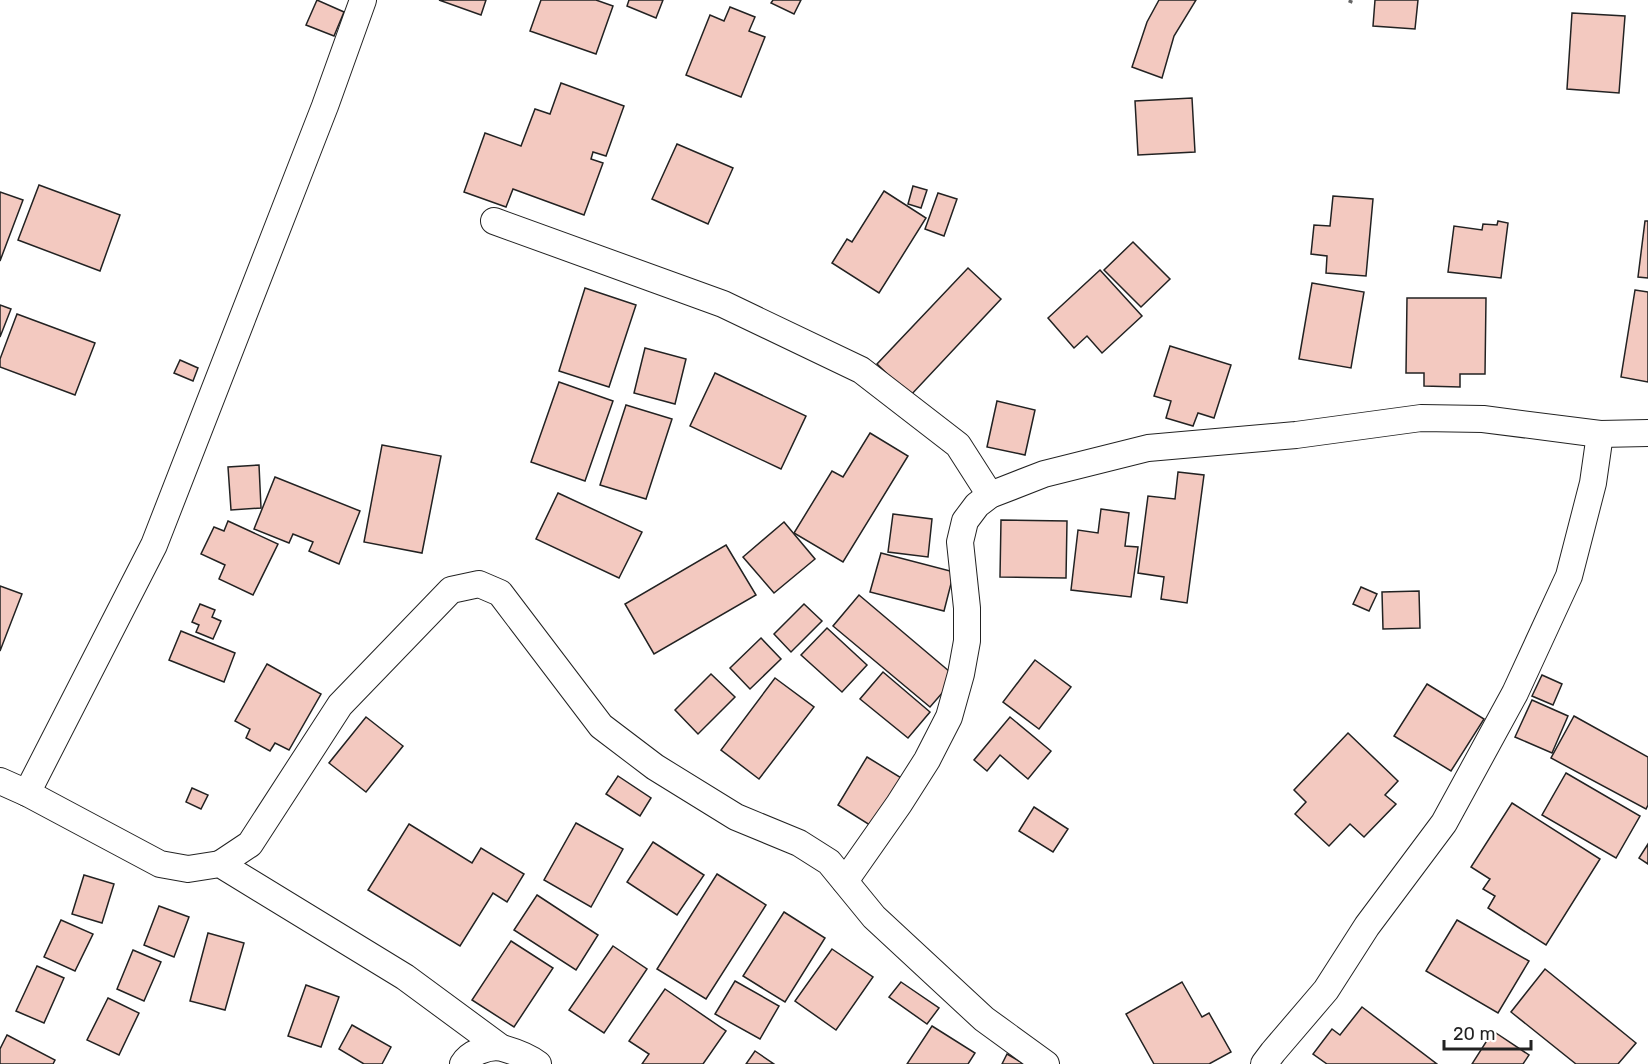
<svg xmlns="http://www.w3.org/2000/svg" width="1648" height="1064" viewBox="0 0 1648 1064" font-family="Rubik,sans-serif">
  <rect width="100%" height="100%" fill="#fff"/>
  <g fill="#f3c9c0" stroke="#222" stroke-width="1.5">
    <polygon points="317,0 344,12 334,36 306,25"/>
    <polygon points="439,0 486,0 481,15"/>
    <polygon points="541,0 596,0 613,6 596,54 530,31"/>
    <polygon points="629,0 663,0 656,18 627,6"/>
    <polygon points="773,0 801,0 794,14 771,3"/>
    <polygon points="1159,0 1196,0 1174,36 1162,78 1132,67 1147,22"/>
    <polygon points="1375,0 1418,0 1415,29 1373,26"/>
    <polygon points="730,7 755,17 749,31 765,37 741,97 686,75 710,15 724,21"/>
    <polygon points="1572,13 1625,16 1619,93 1567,89"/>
    <polygon points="561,83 624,106 606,156 593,152 591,159 603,163 584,215 513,189 506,207 464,192 485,133 521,146 535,109 550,114"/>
    <polygon points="1192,98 1195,152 1138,155 1135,101"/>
    <polygon points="677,144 733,168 708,224 652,199"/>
    <polygon points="39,185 120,215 100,271 18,240"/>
    <polygon points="913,186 927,190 921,208 908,204"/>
    <polygon points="884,191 926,218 879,293 832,263 847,239 852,242"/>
    <polygon points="0,192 23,200 0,261"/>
    <polygon points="938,193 957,199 944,236 925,229"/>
    <polygon points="1333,196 1373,199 1366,276 1326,273 1327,256 1311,254 1314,225 1330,226"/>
    <polygon points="1498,221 1508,223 1501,278 1448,272 1454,226 1482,230 1483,224 1497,225"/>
    <polygon points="1645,221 1648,221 1648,278 1638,277"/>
    <polygon points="1133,242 1170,279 1141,307 1104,270"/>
    <polygon points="968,268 1001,299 910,396 877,364"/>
    <polygon points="1100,270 1142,316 1102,353 1087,336 1074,348 1048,318"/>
    <polygon points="1312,283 1364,292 1351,368 1299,359"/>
    <polygon points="585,288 636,305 609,387 559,371"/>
    <polygon points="1635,290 1648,292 1648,382 1621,377"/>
    <polygon points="1407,298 1486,298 1485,374 1460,374 1460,387 1424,386 1424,373 1406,373"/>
    <polygon points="0,305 11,309 0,337"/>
    <polygon points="17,314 95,343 75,395 0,367 0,359"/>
    <polygon points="1170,346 1231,365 1214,418 1198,413 1193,426 1166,418 1171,401 1154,396"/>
    <polygon points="645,348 686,359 675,404 634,393"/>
    <polygon points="180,360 198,368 193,381 174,373"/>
    <polygon points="715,373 806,416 781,469 690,426"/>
    <polygon points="559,382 613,401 585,481 531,462"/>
    <polygon points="997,401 1035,410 1025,455 987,447"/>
    <polygon points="626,405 672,419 646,499 600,485"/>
    <polygon points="870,433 908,456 843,562 794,533 832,471 843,477"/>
    <polygon points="382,445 441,456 422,553 364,542"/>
    <polygon points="259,465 261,508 231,510 228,467"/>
    <polygon points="1178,472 1204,475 1187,603 1161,599 1164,577 1138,573 1148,496 1175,499"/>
    <polygon points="275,477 360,511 339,564 309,551 313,542 293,534 289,543 254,529"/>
    <polygon points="558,493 642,532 619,578 536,539"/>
    <polygon points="1101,509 1129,513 1125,546 1138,547 1131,597 1071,590 1078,530 1098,533"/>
    <polygon points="893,514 932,519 928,557 888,552"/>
    <polygon points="1001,520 1067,521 1066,578 1000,577"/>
    <polygon points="228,521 278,544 253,595 219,579 225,565 201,554 214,527 224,531"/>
    <polygon points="784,522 815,559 774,593 743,557"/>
    <polygon points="726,545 756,595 654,654 625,604"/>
    <polygon points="881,553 954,572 944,611 870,592"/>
    <polygon points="0,586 22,594 0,651"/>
    <polygon points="1361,587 1377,594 1369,611 1353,604"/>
    <polygon points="1419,591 1420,628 1383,629 1382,592"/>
    <polygon points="859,595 956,677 930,707 833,626"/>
    <polygon points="200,604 215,610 212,617 221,621 213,639 196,632 199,625 192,622"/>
    <polygon points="804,604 822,621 791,652 774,634"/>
    <polygon points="827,628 867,665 842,692 801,655"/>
    <polygon points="181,631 235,653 224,682 169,660"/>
    <polygon points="761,638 781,659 750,689 730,668"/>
    <polygon points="1035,660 1071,687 1039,729 1003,702"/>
    <polygon points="267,664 321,694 289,750 275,743 270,751 246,738 250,729 235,721"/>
    <polygon points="883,672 930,712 908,738 860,699"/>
    <polygon points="711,674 735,697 698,734 675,710"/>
    <polygon points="1542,675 1562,684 1553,705 1532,696"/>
    <polygon points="775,678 814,707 759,779 721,750"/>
    <polygon points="1427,684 1484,719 1451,771 1394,736"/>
    <polygon points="1532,700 1568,716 1552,753 1515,737"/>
    <polygon points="1574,716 1648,757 1648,805 1646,809 1551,758"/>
    <polygon points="366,717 403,746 366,792 329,763"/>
    <polygon points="1010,717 1051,751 1028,779 1000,755 987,771 974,760"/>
    <polygon points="1348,733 1398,781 1385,795 1396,804 1364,837 1350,824 1329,846 1295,814 1306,802 1294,790"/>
    <polygon points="867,757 903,779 873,827 838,805"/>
    <polygon points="1566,773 1640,816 1616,858 1542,815"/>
    <polygon points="618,776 651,798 640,816 606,794"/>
    <polygon points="192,788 208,795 201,809 186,802"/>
    <polygon points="1512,803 1600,859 1546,945 1488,908 1495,896 1483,889 1490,879 1471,867"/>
    <polygon points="1034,807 1068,829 1053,852 1019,831"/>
    <polygon points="576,823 623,849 591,907 544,880"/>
    <polygon points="409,824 472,863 481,848 524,874 507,902 493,893 460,946 368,890"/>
    <polygon points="653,842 704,875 677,915 627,882"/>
    <polygon points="1648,844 1648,864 1639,858"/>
    <polygon points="717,874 766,905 706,999 657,969"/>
    <polygon points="84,875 114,884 102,923 72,914"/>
    <polygon points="537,895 598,935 576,970 514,930"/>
    <polygon points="159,906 189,917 174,957 144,945"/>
    <polygon points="784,912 825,938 785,1002 743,976"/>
    <polygon points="61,920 93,934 75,971 44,957"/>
    <polygon points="1457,920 1529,961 1498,1013 1426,971"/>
    <polygon points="208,933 244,943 225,1010 190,1001"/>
    <polygon points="511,941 553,968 514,1027 472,1000"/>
    <polygon points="613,946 647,969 604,1033 569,1010"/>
    <polygon points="832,949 873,977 836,1030 795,1001"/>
    <polygon points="133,950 161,962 144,1001 117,989"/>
    <polygon points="37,966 64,978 44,1023 16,1011"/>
    <polygon points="1545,969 1636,1043 1618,1064 1576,1064 1511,1012"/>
    <polygon points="735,981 779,1006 760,1039 715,1014"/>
    <polygon points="901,982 939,1008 927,1024 889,997"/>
    <polygon points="1182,982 1202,1017 1209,1013 1231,1052 1209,1064 1154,1064 1126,1014"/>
    <polygon points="306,985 339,997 321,1047 288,1036"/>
    <polygon points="665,989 726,1031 703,1064 642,1064 649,1054 629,1041"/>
    <polygon points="108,998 139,1013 119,1055 87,1040"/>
    <polygon points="1362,1007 1437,1064 1327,1064 1313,1054 1332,1029 1340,1035"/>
    <polygon points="352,1025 391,1047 382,1064 364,1064 339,1049"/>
    <polygon points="932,1026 975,1053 968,1064 907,1064"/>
    <polygon points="1493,1031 1529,1055 1523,1064 1472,1064"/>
    <polygon points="7,1035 55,1060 53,1064 0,1064 0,1049"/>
    <polygon points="755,1051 774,1064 746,1064"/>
    <polygon points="1007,1054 1024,1064 1002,1064"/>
  </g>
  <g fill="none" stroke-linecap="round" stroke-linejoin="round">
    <g stroke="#222" stroke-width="28">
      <g id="minor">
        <polyline points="494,221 723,304 861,370 958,445 990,495"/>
        <polyline points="0,781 27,793 160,864 188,869 220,864 405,977 500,1047"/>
        <polyline points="27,793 154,545 325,106 363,0"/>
        <polyline points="220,864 250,844 340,705 451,590 479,584 500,593 601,726 655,767 736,817 799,843 829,862 874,917 984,1019 1046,1064"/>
        <polyline points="845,881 899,804 927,760 949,717 961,674 967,641 967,608 960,542 965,521 977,505 990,495 1044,474 1148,448 1296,435 1421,418 1483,419 1600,434 1648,433"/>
        <path d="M463 1064C469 1053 490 1045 502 1048 513 1051 529 1057 538 1064"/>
        <polyline points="1264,1064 1273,1052 1326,990 1367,926 1444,823 1515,693 1569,576 1593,483 1600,434"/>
      </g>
    </g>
    <polyline stroke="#646464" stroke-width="4" stroke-dasharray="4.5 3" stroke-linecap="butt" points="1350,3 1351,0"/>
    <use href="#minor" stroke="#fff" stroke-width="26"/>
  </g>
  <path d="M1444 1040v9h87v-9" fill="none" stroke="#222222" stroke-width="3"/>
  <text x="1453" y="1040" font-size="18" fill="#222222" stroke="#ffffff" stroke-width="4.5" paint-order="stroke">20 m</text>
</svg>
